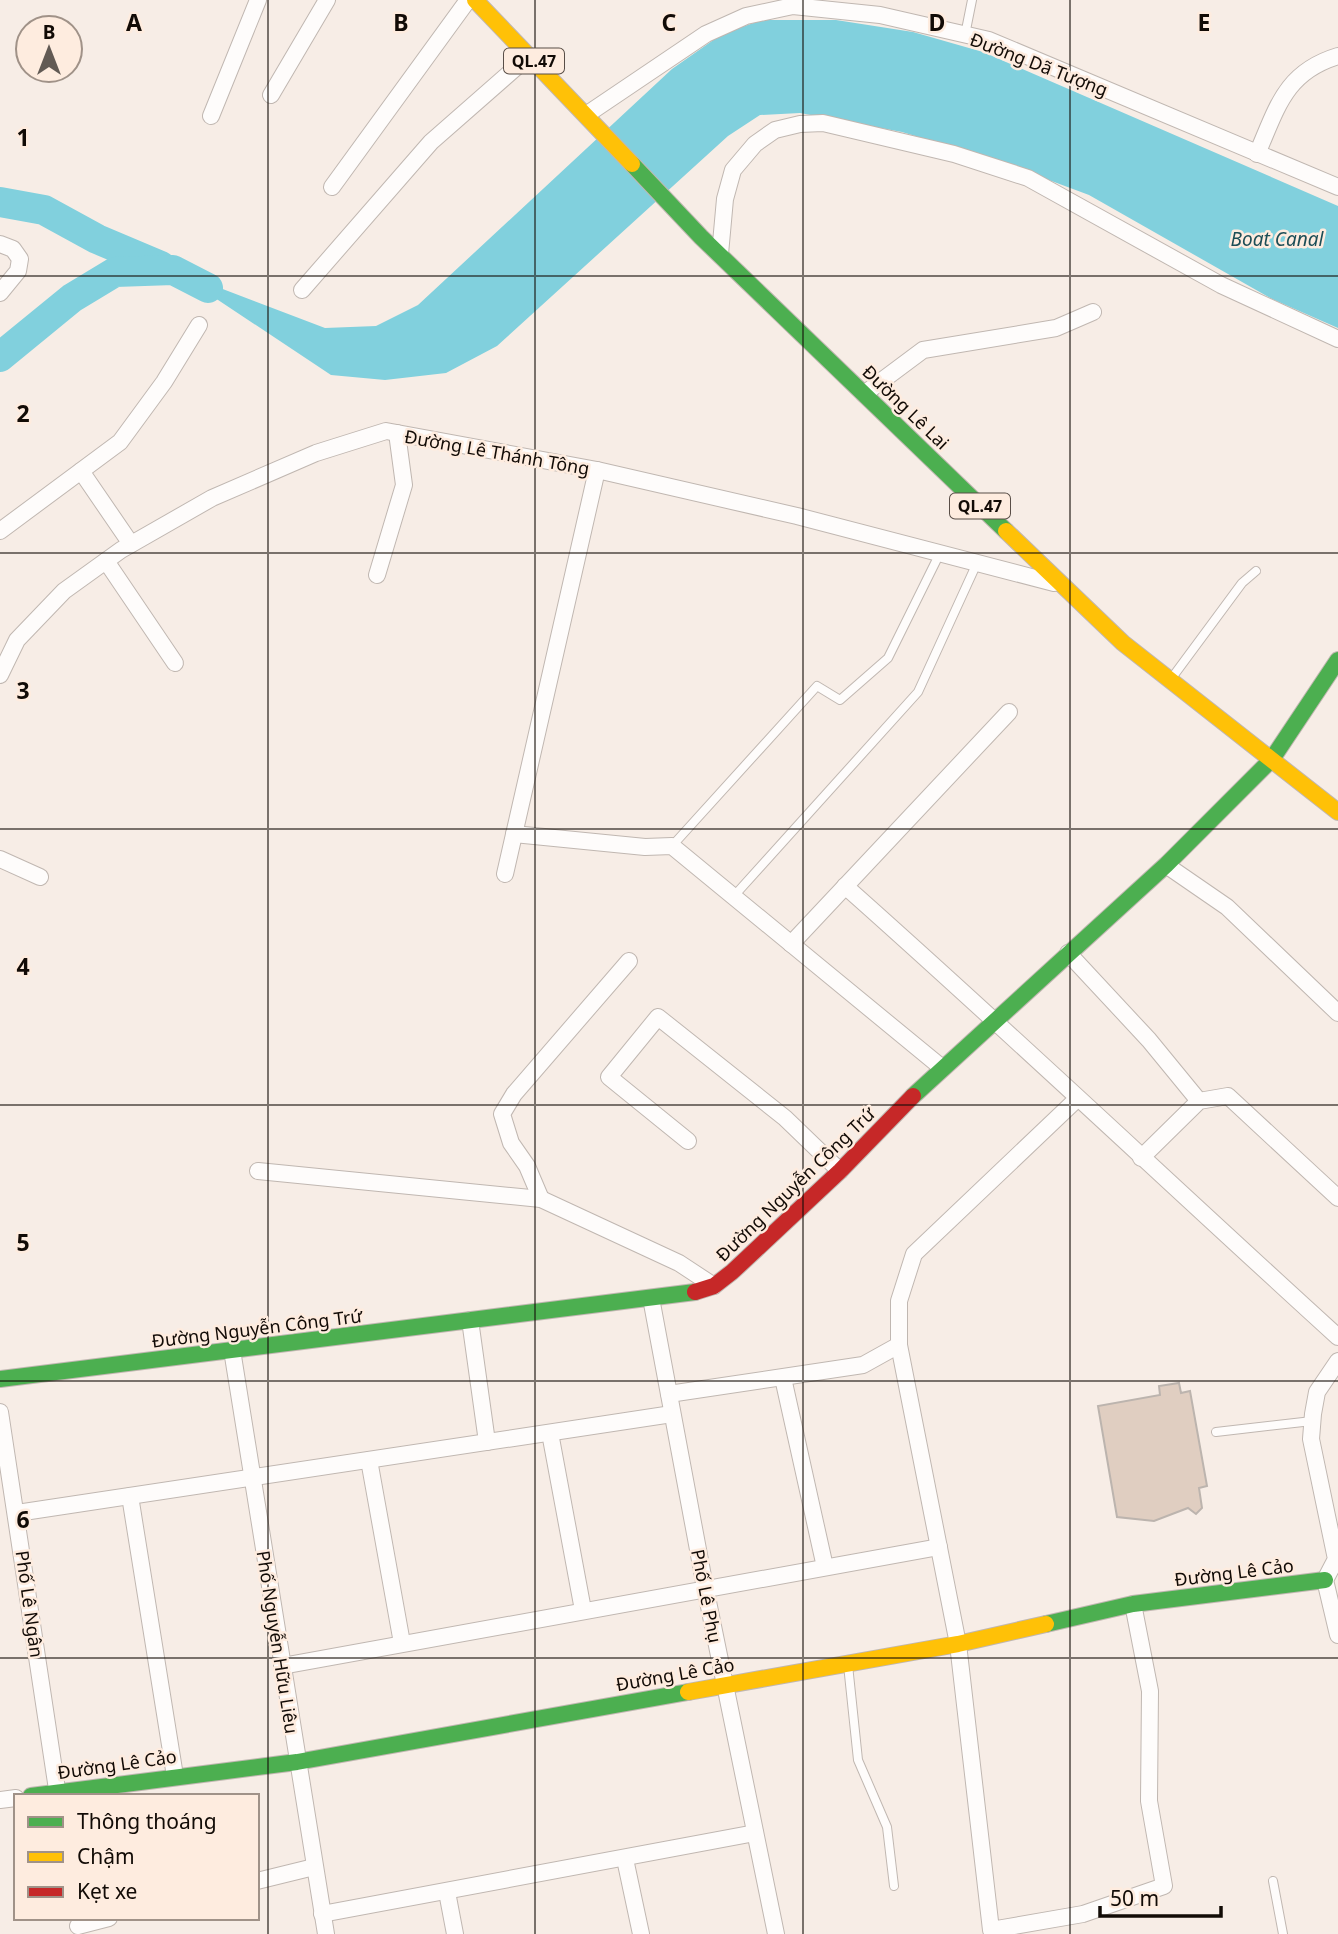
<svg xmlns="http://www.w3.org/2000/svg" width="1338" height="1934" viewBox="0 0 1338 1934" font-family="'Noto Sans',sans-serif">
  <rect width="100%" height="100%" fill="#f7ede6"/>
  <polygon fill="#81d0dd" points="762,20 836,20 913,32 983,52 1338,206 1338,328 1272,299 1089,195 998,161 902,132 800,113 760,115 728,136 497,346 446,373 385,380 331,375 173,270 325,328 376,326 418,305 672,69 722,34"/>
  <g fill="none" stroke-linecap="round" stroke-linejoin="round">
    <g stroke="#81d0dd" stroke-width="30">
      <polyline points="0,202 44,210 97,239 161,266"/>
      <polyline points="0,357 72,298 115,272 173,270 208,288"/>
    </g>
  </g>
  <polygon fill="#e0cec1" stroke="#bcb4ae" stroke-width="2" points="1179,1383 1181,1393 1190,1391 1207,1486 1199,1488 1202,1508 1196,1514 1188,1508 1154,1521 1117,1517 1098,1406 1160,1395 1159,1386"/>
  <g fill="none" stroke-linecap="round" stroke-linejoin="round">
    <g stroke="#c0b7b1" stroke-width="10">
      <g id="lane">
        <polyline points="965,35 972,0"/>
        <polyline points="1174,675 1242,583 1256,571"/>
        <polyline points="672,846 817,686 840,700 888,658 940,553"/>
        <polyline points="734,896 918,692 977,563"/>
        <polyline points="1216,1432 1312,1421"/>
        <polyline points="848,1665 858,1760 887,1827 894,1886"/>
        <polyline points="1273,1881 1283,1934"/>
      </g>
    </g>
    <g stroke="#c0b7b1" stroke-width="18">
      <g id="street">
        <polyline points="271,95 327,0"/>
        <polyline points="586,115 706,34 746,16 793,6 880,15 989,40 1338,187"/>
        <polyline points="211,116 258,0"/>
        <path d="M1257 154C1277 108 1285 72 1338 56"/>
        <polyline points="332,187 468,0"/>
        <polyline points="0,244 13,249 20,259 18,271 0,293"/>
        <polyline points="720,254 725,199 733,170 755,144 775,130 800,124 823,123 954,154 1028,178 1221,285 1338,339"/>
        <polyline points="302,290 431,142 529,56"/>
        <polyline points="864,394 923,350 1056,328 1093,312"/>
        <polyline points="81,471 131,544"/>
        <polyline points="0,531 120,442 164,382 199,325"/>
        <polyline points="106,561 175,663"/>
        <polyline points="377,575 404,485 397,433"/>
        <polyline points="0,675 17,640 64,591 121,550 212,498 316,453 386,431 597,470 797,516 1054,583"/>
        <polyline points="514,834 645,847 672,846 941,1067"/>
        <polyline points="0,859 40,877"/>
        <polyline points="1166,865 1227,907 1338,1013"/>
        <polyline points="505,874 597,470"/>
        <path d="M845 886C1012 1034 1173 1187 1338 1337"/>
        <polyline points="791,944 1009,712"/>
        <polyline points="1068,953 1149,1040 1199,1101"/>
        <polyline points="688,1141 609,1077 658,1017 785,1118 840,1171"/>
        <polyline points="1141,1158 1199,1101 1228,1096 1338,1198"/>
        <polyline points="258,1171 541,1199 679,1263 714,1286"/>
        <polyline points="541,1199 527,1166 511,1143 502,1114 514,1094 629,961"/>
        <polyline points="651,1298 705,1587 776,1934"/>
        <polyline points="470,1320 487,1442"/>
        <polyline points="899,1345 958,1644 991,1930 1083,1914 1164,1886 1149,1801 1150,1691 1133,1604"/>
        <polyline points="232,1350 326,1934"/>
        <polyline points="1338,1361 1317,1392 1313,1414 1311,1439 1336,1559 1325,1580 1338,1635"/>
        <polyline points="783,1378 825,1567"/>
        <polyline points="669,1394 863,1365 899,1345 899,1301 914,1254 1077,1099"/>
        <polyline points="0,1412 58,1796"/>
        <polyline points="550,1433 583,1610"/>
        <polyline points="369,1460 402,1643"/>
        <polyline points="130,1496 175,1776"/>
        <polyline points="17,1513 672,1414"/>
        <polyline points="282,1666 939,1547"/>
        <polyline points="0,1800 16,1798"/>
        <polyline points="625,1859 641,1934"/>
        <polyline points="257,1881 314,1867"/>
        <polyline points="447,1892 455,1934"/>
        <polyline points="322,1914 755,1833"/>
        <polyline points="78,1926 109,1918"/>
      </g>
    </g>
    <g stroke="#c0b7b1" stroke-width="18">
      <g id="fast">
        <polyline points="632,164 701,237 1006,531"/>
        <polyline points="913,1096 1166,865 1272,759 1338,660"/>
        <polyline points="0,1379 695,1292"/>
        <polyline points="1046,1624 1133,1604 1325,1580"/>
        <polyline points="31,1796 297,1762 688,1692"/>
      </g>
    </g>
    <g stroke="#c0b7b1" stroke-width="18">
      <g id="slow">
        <polyline points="475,0 632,164"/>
        <polyline points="1006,531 1123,643 1338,812"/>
        <polyline points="688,1692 958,1644 1046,1624"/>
      </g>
    </g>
    <g stroke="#c0b7b1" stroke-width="18">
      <polyline id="jam" points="695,1292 714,1286 732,1272 840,1171 913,1096"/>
    </g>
    <use href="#lane" stroke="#fefcfb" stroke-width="8"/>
    <use href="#street" stroke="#fefcfb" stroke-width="16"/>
    <use href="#fast" stroke="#4caf50" stroke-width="16"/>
    <use href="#slow" stroke="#ffc107" stroke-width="16"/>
    <use href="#jam" stroke="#c62828" stroke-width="16"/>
  </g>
  <path fill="none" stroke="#120b06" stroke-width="2" stroke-opacity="0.55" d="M268 0V1934M535 0V1934M803 0V1934M1070 0V1934M0 276H1338M0 553H1338M0 829H1338M0 1105H1338M0 1381H1338M0 1658H1338"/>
  <g text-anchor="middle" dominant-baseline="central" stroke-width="5" stroke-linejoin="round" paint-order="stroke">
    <g fill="#feecdf" stroke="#594e47" stroke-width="2">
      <rect x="504" y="48.5" width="60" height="25" rx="5"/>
      <rect x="950" y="493.5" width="60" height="25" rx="5"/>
    </g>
    <g font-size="16" font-weight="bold" fill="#120b06">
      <text x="534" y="61">QL.47</text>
      <text x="980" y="506">QL.47</text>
    </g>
    <g font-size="18" fill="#120b06" stroke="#feecdf">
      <text transform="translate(1039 64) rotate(21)">Đường Dã Tượng</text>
      <text transform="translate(906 407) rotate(44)">Đường Lê Lai</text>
      <text transform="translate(497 452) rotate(10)">Đường Lê Thánh Tông</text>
      <text transform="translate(795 1184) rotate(-44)">Đường Nguyễn Công Trứ</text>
      <text transform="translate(257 1328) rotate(-7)">Đường Nguyễn Công Trứ</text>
      <text transform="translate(1234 1572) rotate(-7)">Đường Lê Cảo</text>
      <text transform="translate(707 1596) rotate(79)">Phố Lê Phụ</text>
      <text transform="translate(30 1604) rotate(82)">Phố Lê Ngân</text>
      <text transform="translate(278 1642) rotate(81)">Phố Nguyễn Hữu Liêu</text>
      <text transform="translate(675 1674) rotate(-10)">Đường Lê Cảo</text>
      <text transform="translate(117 1764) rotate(-8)">Đường Lê Cảo</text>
    </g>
    <g font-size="19" font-style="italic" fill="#1c4e57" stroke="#feecdf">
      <text x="1277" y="239">Boat Canal</text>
    </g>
  </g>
  <g font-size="23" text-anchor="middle" font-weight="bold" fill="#120b06" stroke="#feecdf" stroke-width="5" stroke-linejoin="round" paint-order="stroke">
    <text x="134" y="31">A</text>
    <text x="401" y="31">B</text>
    <text x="669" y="31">C</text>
    <text x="937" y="31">D</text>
    <text x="1204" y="31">E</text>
    <text x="23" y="146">1</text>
    <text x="23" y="422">2</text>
    <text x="23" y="699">3</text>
    <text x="23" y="975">4</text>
    <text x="23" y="1251">5</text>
    <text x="23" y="1528">6</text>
  </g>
  <rect x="14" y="1794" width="245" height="126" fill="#feecdf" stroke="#a09288" stroke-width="2"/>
  <rect x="28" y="1817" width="35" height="10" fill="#4caf50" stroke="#a09288" stroke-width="2"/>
  <text x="77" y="1829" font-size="21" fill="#120b06">Thông thoáng</text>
  <rect x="28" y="1852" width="35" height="10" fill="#ffc107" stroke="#a09288" stroke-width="2"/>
  <text x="77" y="1864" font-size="21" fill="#120b06">Chậm</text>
  <rect x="28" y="1887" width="35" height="10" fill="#c62828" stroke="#a09288" stroke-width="2"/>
  <text x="77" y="1899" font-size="21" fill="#120b06">Kẹt xe</text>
  <g transform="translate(49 49)"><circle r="33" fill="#feecdf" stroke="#a09288" stroke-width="2"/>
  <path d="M0-5L12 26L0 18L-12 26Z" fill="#625a54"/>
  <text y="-10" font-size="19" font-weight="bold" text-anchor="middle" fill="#120b06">B</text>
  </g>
  <path d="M1100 1906v10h121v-10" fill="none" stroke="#120b06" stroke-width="3.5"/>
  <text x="1110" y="1906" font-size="21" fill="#120b06" stroke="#feecdf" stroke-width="5" paint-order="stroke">50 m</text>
</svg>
